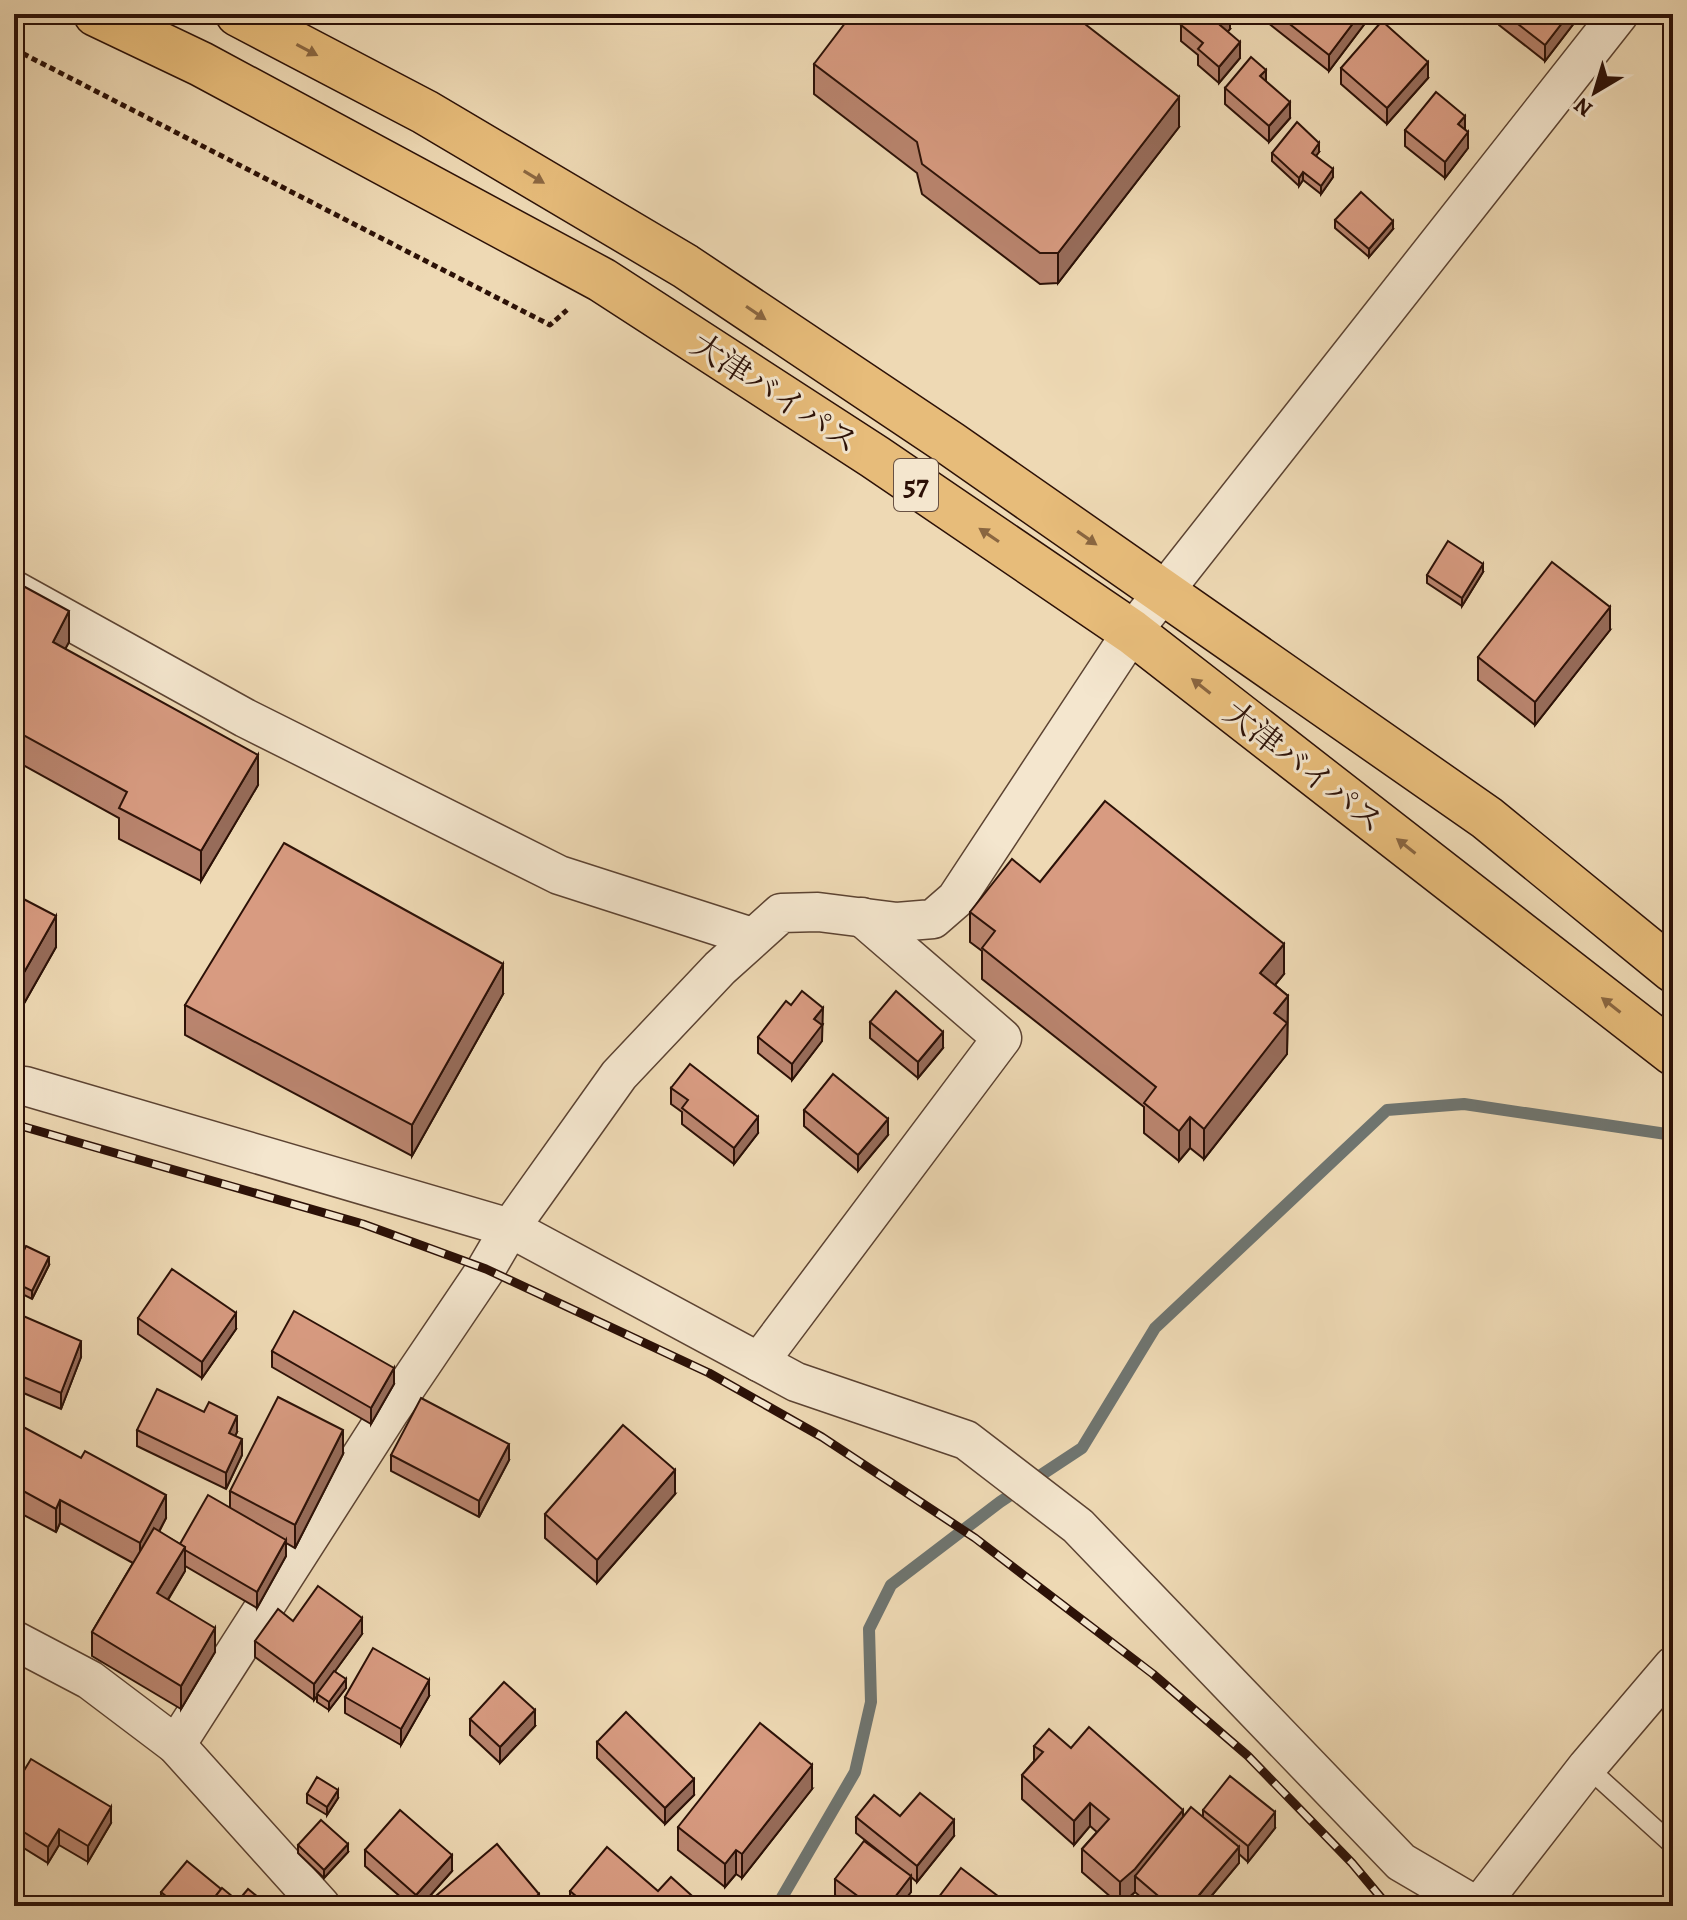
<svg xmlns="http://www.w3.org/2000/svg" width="1687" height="1920" viewBox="0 0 1687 1920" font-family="Alegreya,'Noto Serif JP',serif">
  <rect width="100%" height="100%" fill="#eed9b4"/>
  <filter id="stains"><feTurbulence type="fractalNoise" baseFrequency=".0025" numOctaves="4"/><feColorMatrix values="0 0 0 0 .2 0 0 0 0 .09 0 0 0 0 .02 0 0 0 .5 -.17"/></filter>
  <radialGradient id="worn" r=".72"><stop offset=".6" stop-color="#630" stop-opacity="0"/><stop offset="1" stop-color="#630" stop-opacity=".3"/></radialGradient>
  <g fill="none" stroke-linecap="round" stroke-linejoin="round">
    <polyline stroke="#6f7570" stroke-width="12" points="777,1906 855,1772 871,1702 869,1629 891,1585 1000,1502 1082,1448 1155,1328 1387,1110 1464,1104 1673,1135"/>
    <g stroke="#5c4332" stroke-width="21">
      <polyline id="lane" points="1587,1767 1673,1845"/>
    </g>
    <g stroke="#5c4332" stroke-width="41">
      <g id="street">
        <polyline points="14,590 245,718 559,875 752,937"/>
        <polyline points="25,1086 510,1228 796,1382 966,1440 1078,1526 1401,1862 1476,1906"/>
        <polyline points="759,1362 1002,1038 862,917"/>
        <polyline points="14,1640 90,1680 176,1745 321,1906"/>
        <polyline points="176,1745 390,1411 486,1269 510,1228 619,1075 720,968 781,913 818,912 897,922 933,919 956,899 1132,632 1619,14"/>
        <polyline points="1479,1906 1587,1767 1673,1666"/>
      </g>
    </g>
    <g stroke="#2c1107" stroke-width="47">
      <g id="highway">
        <polyline points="96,14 201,64 602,280 875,457 1132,632 1673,1053"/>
        <polyline points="238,14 425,112 685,266 951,444 1487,818 1673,970"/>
      </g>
    </g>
    <polyline stroke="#2c1107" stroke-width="5" stroke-dasharray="6 4" stroke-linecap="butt" points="14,49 550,325 567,310"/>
    <use href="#lane" stroke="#f4e6ce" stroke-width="18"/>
    <use href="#street" stroke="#f4e6ce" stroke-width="38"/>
    <use href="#highway" stroke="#e7bc7a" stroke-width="44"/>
    <g stroke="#2c1107" stroke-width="9">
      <polyline id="rail" points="14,1124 363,1224 486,1269 709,1373 822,1437 975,1538 1153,1674 1248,1756 1352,1863 1388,1906"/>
    </g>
    <use href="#rail" stroke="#f4e6ce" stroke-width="6" stroke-dasharray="18" stroke-linecap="butt"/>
  </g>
  <g fill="#ba856f" stroke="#2c1107" stroke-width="2">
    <polygon points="1263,14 1372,14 1329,71 1263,19"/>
    <polygon points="1499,14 1581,14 1545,61 1499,25"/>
    <polygon points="1181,25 1230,29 1227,32 1240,58 1219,83 1198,65 1198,55 1181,41"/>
    <polygon points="814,64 1179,127 1058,283 1040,284 922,194 917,173 814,94"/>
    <polygon points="1341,68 1428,78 1387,124 1341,84"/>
    <polygon points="1225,88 1290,118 1269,142 1225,104"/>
    <polygon points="1465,129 1468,148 1445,178 1405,146 1405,130"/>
    <polygon points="1319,152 1316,156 1333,177 1321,194 1303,180 1299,186 1272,161 1272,153"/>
    <polygon points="1335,220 1393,229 1369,257 1335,228"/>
    <polygon points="1483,572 1462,606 1427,583 1427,575"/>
    <polygon points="14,581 69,642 65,649 258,785 201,881 119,839 119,818 14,760"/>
    <polygon points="1610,630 1535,725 1478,680 1478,657"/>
    <polygon points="1040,882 1284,974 1275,985 1288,996 1287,1054 1204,1159 1190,1148 1179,1161 1144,1133 1144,1107 982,979 982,951 970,942 970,912"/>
    <polygon points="14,894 56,947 18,1014 14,1011"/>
    <polygon points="503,994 412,1156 185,1035 185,1005"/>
    <polygon points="791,1005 823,1024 822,1026 822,1041 792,1080 758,1053 758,1037"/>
    <polygon points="870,1022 943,1048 918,1078 870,1038"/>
    <polygon points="671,1088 758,1133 734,1164 682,1124 682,1112 671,1104"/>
    <polygon points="804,1110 888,1135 858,1171 804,1126"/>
    <polygon points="49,1265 32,1299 14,1290 14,1271"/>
    <polygon points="14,1312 81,1357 61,1409 14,1389"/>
    <polygon points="138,1318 236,1329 202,1378 138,1334"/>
    <polygon points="272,1351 394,1384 371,1424 272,1367"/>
    <polygon points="14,1422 166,1518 159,1532 180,1544 230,1508 230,1491 343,1454 295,1548 286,1543 286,1556 257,1608 185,1566 185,1571 168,1600 215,1652 181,1709 92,1656 92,1632 133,1563 60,1523 56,1532 14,1510"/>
    <polygon points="137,1430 237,1432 235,1436 242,1455 226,1489 137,1446"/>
    <polygon points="391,1455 509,1460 479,1517 391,1471"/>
    <polygon points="675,1494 597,1583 545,1538 545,1514"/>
    <polygon points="293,1621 362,1634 335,1671 346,1688 329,1710 317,1702 317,1695 314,1700 255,1657 255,1641"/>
    <polygon points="429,1696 401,1745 345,1713 345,1697"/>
    <polygon points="470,1719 535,1726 500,1763 470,1735"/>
    <polygon points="597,1742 694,1795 665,1824 597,1758"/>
    <polygon points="1034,1746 1071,1748 1183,1817 1203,1817 1203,1810 1275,1828 1248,1862 1239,1854 1239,1863 1203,1906 1151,1906 1135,1892 1120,1905 1082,1872 1082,1849 1097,1832 1090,1826 1074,1845 1022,1799 1022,1775 1034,1761"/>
    <polygon points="14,1787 111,1823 88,1862 59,1845 48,1863 14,1842"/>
    <polygon points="812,1789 742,1878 736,1874 725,1887 678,1850 678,1827"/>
    <polygon points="307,1794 338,1798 327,1815 307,1803"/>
    <polygon points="900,1816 954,1836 917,1882 911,1877 911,1892 900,1906 850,1906 835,1895 835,1879 890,1860 856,1833 856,1817"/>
    <polygon points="298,1845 348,1852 324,1878 298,1853"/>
    <polygon points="365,1850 452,1871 421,1906 411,1906 365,1866"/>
    <polygon points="221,1889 238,1901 269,1906 168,1906 161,1901 161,1892"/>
    <polygon points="570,1891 658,1891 700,1906 570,1906"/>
  </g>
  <g fill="#976c5a" stroke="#2c1107" stroke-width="2">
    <polygon points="1230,14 1230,29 1220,41 1220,25"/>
    <polygon points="1360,14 1372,14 1329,71 1329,55"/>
    <polygon points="1569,14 1581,14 1545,61 1545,45"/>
    <polygon points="1240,42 1240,58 1219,83 1219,67"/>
    <polygon points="1428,62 1428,78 1387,124 1387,108"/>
    <polygon points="1266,70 1266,86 1260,76"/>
    <polygon points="1179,97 1179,127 1058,283 1058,253"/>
    <polygon points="1290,102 1290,118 1269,142 1269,126"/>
    <polygon points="1465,116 1465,132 1458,124"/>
    <polygon points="1468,132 1468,148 1445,178 1445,162"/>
    <polygon points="1319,143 1319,152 1312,161 1312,153"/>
    <polygon points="1333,169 1333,177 1321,194 1321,186"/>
    <polygon points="1303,172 1303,180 1299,186 1299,178"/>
    <polygon points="1393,221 1393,229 1369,257 1369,249"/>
    <polygon points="1483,564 1483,572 1462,606 1462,598"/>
    <polygon points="1610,607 1610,630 1535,725 1535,702"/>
    <polygon points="69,611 69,642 53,672 53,642"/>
    <polygon points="258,755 258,785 201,881 201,851"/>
    <polygon points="56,916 56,947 18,1014 18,983"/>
    <polygon points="1284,944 1284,974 1260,1003 1260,973"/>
    <polygon points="503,964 503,994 412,1156 412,1125"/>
    <polygon points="1288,996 1287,1054 1204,1159 1204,1129 1274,1013"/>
    <polygon points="823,1008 822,1041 792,1080 792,1064 814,1019"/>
    <polygon points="943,1032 943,1048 918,1078 918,1062"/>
    <polygon points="758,1117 758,1133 734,1164 734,1148"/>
    <polygon points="1190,1117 1190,1148 1179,1161 1179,1131"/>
    <polygon points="888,1119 888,1135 858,1171 858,1155"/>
    <polygon points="49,1257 49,1265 32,1299 32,1291"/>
    <polygon points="236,1313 236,1329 202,1378 202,1362"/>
    <polygon points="81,1341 81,1357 61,1409 61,1393"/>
    <polygon points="394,1368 394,1384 371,1424 371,1408"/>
    <polygon points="237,1416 237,1432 229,1449 229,1433"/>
    <polygon points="343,1430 343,1454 295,1548 295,1525"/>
    <polygon points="242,1439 242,1455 226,1489 226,1473"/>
    <polygon points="509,1444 509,1460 479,1517 479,1501"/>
    <polygon points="675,1470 675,1494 597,1583 597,1560"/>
    <polygon points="166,1495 166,1518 140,1567 140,1543"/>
    <polygon points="60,1500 60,1523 56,1532 56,1509"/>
    <polygon points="286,1540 286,1556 257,1608 257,1592"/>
    <polygon points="185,1547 185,1571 157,1617 157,1593"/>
    <polygon points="362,1618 362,1634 314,1700 314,1684"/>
    <polygon points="215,1628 215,1652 181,1709 181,1686"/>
    <polygon points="346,1679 346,1688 329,1710 329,1702"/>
    <polygon points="429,1680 429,1696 401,1745 401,1729"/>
    <polygon points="535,1710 535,1726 500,1763 500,1747"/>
    <polygon points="812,1765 812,1789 742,1878 742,1854"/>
    <polygon points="694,1779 694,1795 665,1824 665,1808"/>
    <polygon points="338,1790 338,1798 327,1815 327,1807"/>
    <polygon points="1090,1803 1090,1826 1074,1845 1074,1821"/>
    <polygon points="111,1807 111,1823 88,1862 88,1846"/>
    <polygon points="1183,1810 1183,1834 1135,1876 1135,1892 1120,1905 1120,1882"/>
    <polygon points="1275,1812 1275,1828 1248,1862 1248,1846"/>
    <polygon points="954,1820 954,1836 917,1882 917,1866"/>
    <polygon points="59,1829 59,1845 48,1863 48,1847"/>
    <polygon points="348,1844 348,1852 324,1878 324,1870"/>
    <polygon points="1239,1847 1239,1863 1203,1906 1190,1906"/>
    <polygon points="736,1850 736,1874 725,1887 725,1864"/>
    <polygon points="452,1855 452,1871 421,1906 416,1906 416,1895"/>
    <polygon points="911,1876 911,1892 900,1906 888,1906"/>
    <polygon points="539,1894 539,1906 526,1906"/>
  </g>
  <g fill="#d89b81" stroke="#2c1107" stroke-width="2">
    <polygon points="852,14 1072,14 1179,97 1058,253 1040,253 922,164 917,142 814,64"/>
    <polygon points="1190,14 1229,14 1220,25 1240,42 1219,67 1198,49 1203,43 1181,25"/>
    <polygon points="1277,14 1360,14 1329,55"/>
    <polygon points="1505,14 1569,14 1545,45"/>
    <polygon points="1382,21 1428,62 1387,108 1341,68"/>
    <polygon points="1251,57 1266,70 1260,76 1290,102 1269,126 1225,88"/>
    <polygon points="1436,92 1465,116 1458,124 1468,132 1445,162 1405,130"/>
    <polygon points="1297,122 1319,143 1312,153 1333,169 1321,186 1303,172 1299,178 1272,153"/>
    <polygon points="1361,192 1393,221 1369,249 1335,220"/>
    <polygon points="1448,541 1483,564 1462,598 1427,575"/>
    <polygon points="1552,562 1610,607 1535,702 1478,657"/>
    <polygon points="14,581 69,611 53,642 258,755 201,851 119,808 127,792 14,730"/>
    <polygon points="1105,801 1284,944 1260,973 1288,996 1274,1013 1287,1023 1204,1129 1190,1117 1179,1131 1144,1103 1156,1087 982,948 995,931 970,912 1012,859 1040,882"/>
    <polygon points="284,843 503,964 412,1125 185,1005"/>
    <polygon points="14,894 56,916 18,983 14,981"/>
    <polygon points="802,991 823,1008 814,1019 822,1025 792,1064 758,1037 786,1001 791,1005"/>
    <polygon points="896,991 943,1032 918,1062 870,1022"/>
    <polygon points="690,1064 758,1117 734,1148 682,1108 688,1100 671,1088"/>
    <polygon points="833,1074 888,1119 858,1155 804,1110"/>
    <polygon points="26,1246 49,1257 32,1291 14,1282 14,1271"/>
    <polygon points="172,1269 236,1313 202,1362 138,1318"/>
    <polygon points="294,1311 394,1368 371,1408 272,1351"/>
    <polygon points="14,1312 81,1341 61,1393 14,1373"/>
    <polygon points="157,1389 204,1412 209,1402 237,1416 229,1433 242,1439 226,1473 137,1430"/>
    <polygon points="278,1397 343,1430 295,1525 230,1491"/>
    <polygon points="421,1398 509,1444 479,1501 391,1455"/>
    <polygon points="14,1422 81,1458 85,1451 166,1495 140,1543 60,1500 56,1509 14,1486"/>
    <polygon points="623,1425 675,1470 597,1560 545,1514"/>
    <polygon points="208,1495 286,1540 257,1592 185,1550 185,1547 180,1544"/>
    <polygon points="154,1528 185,1547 157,1593 215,1628 181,1686 92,1632"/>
    <polygon points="318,1586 362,1618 314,1684 255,1641 278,1609 293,1621"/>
    <polygon points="373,1648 429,1680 401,1729 345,1697"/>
    <polygon points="334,1671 346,1679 329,1702 317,1694"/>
    <polygon points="504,1682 535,1710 500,1747 470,1719"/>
    <polygon points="626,1712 694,1779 665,1808 597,1742"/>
    <polygon points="760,1723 812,1765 742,1854 736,1850 725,1864 678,1827"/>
    <polygon points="1089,1727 1183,1810 1135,1869 1120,1882 1082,1849 1109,1819 1090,1803 1074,1821 1022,1775 1043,1752 1034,1746 1049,1729 1071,1748"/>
    <polygon points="31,1759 111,1807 88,1846 59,1829 48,1847 14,1826 14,1787"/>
    <polygon points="1230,1776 1275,1812 1248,1846 1203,1810"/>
    <polygon points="317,1777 338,1790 327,1807 307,1794"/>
    <polygon points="920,1793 954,1820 917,1866 856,1817 874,1795 900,1816"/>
    <polygon points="1191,1807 1239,1847 1190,1906 1170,1906 1135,1876"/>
    <polygon points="400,1810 452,1855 416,1895 365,1850"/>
    <polygon points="321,1820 348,1844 324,1870 298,1845"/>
    <polygon points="864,1841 911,1876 888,1906 871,1906 835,1879"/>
    <polygon points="497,1844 539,1894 526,1906 424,1906"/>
    <polygon points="607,1847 658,1891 671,1877 700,1903 697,1906 588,1906 570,1891"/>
    <polygon points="187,1861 221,1889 208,1906 178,1906 161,1892"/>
    <polygon points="961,1868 1011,1906 932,1906"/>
    <polygon points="222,1888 238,1901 248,1889 269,1906 208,1906"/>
  </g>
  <defs><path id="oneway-solid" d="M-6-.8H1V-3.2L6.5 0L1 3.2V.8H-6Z" transform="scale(2)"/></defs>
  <g fill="#8a6640">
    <use href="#oneway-solid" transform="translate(307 50) rotate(28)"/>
    <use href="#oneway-solid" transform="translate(534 177) rotate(31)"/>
    <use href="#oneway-solid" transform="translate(756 313) rotate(34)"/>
    <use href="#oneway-solid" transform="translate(989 535) rotate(-146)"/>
    <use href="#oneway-solid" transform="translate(1087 538) rotate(35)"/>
    <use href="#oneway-solid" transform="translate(1201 686) rotate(-142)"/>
    <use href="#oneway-solid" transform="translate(1406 846) rotate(-142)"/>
    <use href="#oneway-solid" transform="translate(1611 1005) rotate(-142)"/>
  </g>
  <g text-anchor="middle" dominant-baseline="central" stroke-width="6" stroke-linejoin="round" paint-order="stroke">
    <rect fill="#f4e6ce" stroke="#685143" stroke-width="2" x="894" y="459" width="44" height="52" rx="6"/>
    <g font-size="30" font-weight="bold" fill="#2c1107">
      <text x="916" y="485">57</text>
    </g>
    <g font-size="32" fill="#2c1107" stroke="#f4e6ce">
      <text transform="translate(775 393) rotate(33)">大津バイパス</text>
      <text transform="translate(1304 767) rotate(38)">大津バイパス</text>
    </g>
  </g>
  <rect width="1687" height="1920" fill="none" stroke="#eed9b4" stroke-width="48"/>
  <rect x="16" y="16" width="1655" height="1888" fill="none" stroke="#2c1107" stroke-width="4"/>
  <rect x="24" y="24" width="1639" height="1872" fill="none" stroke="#2c1107" stroke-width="2"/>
  <g transform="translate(1595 92) rotate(218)" stroke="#f4e6ce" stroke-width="6" paint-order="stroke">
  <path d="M0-6L14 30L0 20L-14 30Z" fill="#2c1107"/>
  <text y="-12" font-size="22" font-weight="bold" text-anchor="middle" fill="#2c1107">N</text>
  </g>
  <rect width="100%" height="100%" filter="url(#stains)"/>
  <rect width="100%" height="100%" fill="url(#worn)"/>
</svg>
